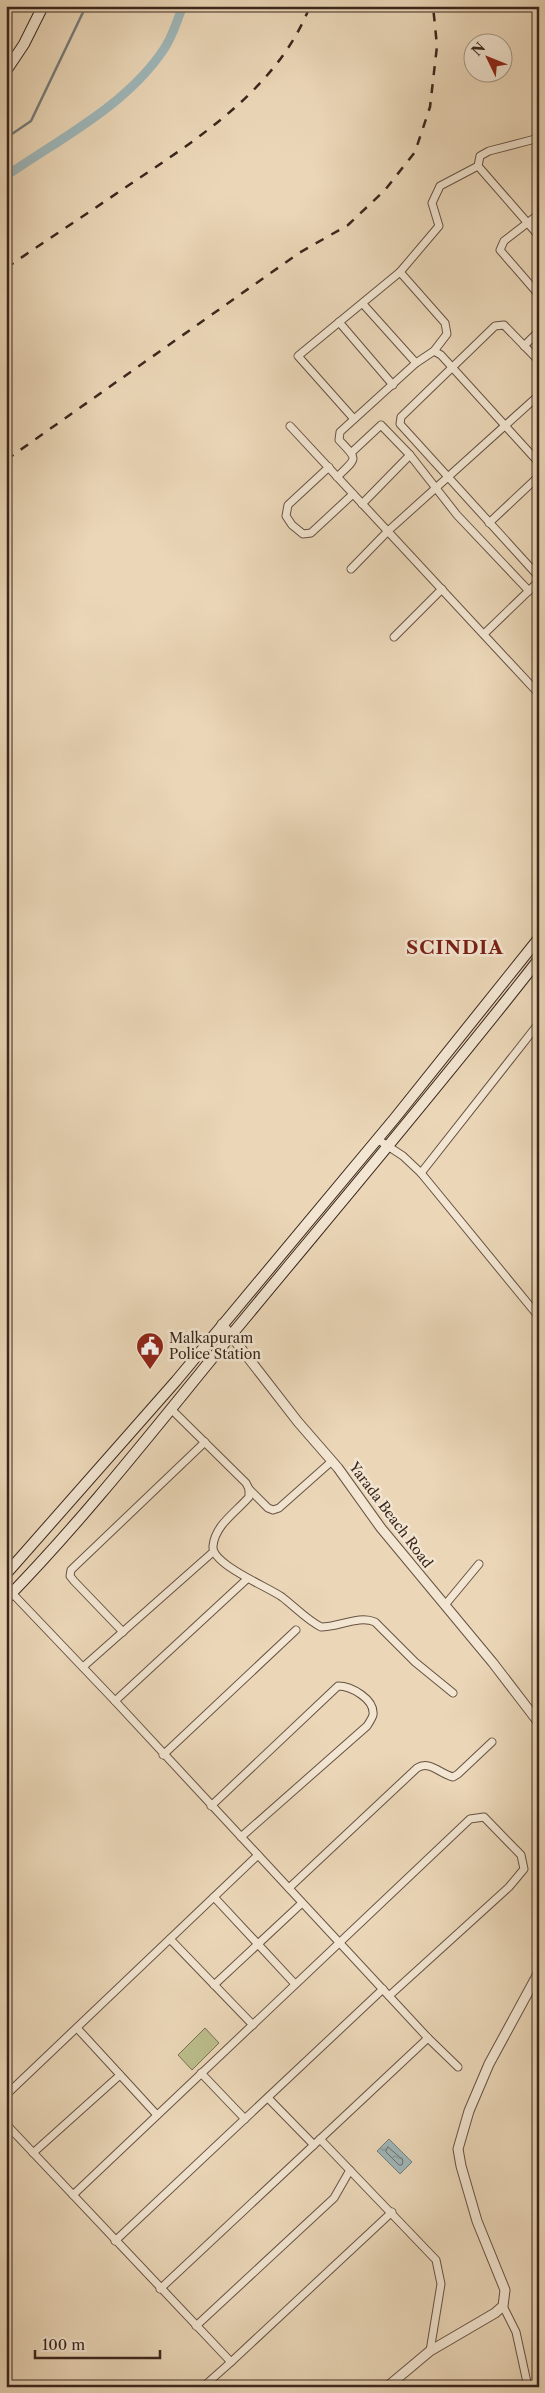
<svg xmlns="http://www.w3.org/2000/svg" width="545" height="2393" viewBox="0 0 545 2393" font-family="'Libre Caslon Text',serif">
  <defs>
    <pattern id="water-ripples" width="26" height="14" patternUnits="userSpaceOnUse" patternTransform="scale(1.25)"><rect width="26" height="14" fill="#9eb7ba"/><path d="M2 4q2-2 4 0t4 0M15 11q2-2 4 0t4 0" fill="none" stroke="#829596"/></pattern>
  </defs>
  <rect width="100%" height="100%" fill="#ebd7b8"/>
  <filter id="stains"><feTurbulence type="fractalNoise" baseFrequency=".004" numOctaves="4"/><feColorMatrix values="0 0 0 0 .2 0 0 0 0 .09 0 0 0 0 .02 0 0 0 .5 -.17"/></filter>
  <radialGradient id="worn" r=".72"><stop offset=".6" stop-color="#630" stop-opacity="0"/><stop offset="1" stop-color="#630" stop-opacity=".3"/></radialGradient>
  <polygon fill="#bbbd8c" stroke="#7a7254" points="205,2028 219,2043 192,2070 178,2055"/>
  <polygon fill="url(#water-ripples)" stroke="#767d7b" points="389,2139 412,2162 400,2174 377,2151"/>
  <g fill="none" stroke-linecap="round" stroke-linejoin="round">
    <polygon stroke="#6c6e6b" stroke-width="1" points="388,2147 403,2160 402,2165 399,2165 386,2152"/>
    <polyline stroke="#767d7b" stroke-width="2.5" points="6,138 31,121 86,6"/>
    <path stroke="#9eb7ba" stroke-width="9" d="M6 176C61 138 127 105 164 49 173 36 177 20 183 6"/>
    <g stroke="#665243" stroke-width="9">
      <g id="minor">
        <polyline points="539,138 489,151 480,156 478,166 539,236"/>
        <polyline points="539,214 504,241 500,250 539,295"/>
        <polyline points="400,272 439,226 432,203 440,186 478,166"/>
        <polyline points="363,304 416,363"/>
        <polyline points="339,322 393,385"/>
        <polyline points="524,346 539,331"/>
        <polyline points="539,361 504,325 495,326 401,417 400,424 539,577"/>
        <polyline points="354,419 298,356 400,272 445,323 447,334 434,351"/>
        <polyline points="290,426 539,694"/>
        <polyline points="352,452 381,425 410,455 457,515 529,591"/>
        <polyline points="329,467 288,505 286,516 292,525 303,534 311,533 353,494"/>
        <path d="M337 477C358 457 358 460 339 440L340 432 416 363 434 351 441 355 539 463"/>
        <polyline points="362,504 410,455"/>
        <polyline points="489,523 539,476"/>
        <polyline points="351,569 388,531 539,395"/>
        <polyline points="484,634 539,581"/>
        <polyline points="394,637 442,589"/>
        <polyline points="377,1139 403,1156 421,1173 539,1317"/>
        <polyline points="421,1173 539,1023"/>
        <path d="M171 1409 246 1483 249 1489V1497C236 1512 215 1525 213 1546 211 1564 268 1587 282 1597 295 1607 307 1620 321 1627 339 1627 359 1615 375 1622L415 1662 453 1693"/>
        <polyline points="249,1489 268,1508 273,1510 279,1508 332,1461"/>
        <polyline points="247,1579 115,1701 428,2038 458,2067"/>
        <polyline points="12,1593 115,1701"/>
        <polyline points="445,1605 479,1564"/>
        <polyline points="123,1632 74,1581 70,1576 71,1570 205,1442"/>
        <polyline points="83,1667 213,1552"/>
        <polyline points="163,1755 296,1630"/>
        <path d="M211 1806 338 1686C351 1686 375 1699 373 1715 372 1718 369 1723 367 1726L241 1837"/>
        <path d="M289 1888 417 1768C430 1760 440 1774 453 1777L458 1774 492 1742"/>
        <polyline points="214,1897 295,1984"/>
        <polyline points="170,1939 253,2025"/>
        <polyline points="214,1985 302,1903"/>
        <polyline points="77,2028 157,2115"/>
        <polyline points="201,2073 245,2119"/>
        <polyline points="6,2095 258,1855"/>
        <polyline points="268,2098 314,2145"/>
        <polyline points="6,2124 231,2362 203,2387"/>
        <polyline points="320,2139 436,2260 441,2284 430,2351"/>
        <polyline points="33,2153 120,2075"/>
        <polyline points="73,2195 470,1819 484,1817 521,1855 524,1869 509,1887 389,1996"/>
        <polyline points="115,2241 383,1989"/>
        <polyline points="160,2289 428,2038"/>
        <polyline points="503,2306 516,2332 528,2387"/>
        <polyline points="196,2326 334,2198 350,2170"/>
        <polyline points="231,2362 392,2212"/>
      </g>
    </g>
    <g stroke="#665243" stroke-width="11">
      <g id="tertiary">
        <polyline points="222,1324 298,1422 338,1468 381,1528 493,1663 539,1723"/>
        <polyline points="387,2387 430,2351 495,2313 503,2306 505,2290 477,2221 461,2166 458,2149 469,2111 489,2064 539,1972"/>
      </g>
    </g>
    <g stroke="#3a261c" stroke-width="12">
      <g id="secondary">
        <polyline points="6,71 24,44 43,6"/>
        <polyline points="6,1574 176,1381 395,1118 539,938"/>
        <path d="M6 1599C91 1512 165 1415 242 1322 342 1201 443 1082 539 959"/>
      </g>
    </g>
    <use href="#minor" stroke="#f2e5d1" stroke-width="7"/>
    <use href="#tertiary" stroke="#f2e5d1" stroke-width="9"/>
    <use href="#secondary" stroke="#f2e5d1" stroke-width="10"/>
    <g stroke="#3a261c" stroke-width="2.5" stroke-dasharray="9 9" stroke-linecap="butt">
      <path d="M6 268C47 240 88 213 129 185 199 138 278 88 310 6"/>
      <polyline points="6,460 299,253 348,225 385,190 415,152 430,107 437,46 433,6"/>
    </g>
  </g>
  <defs>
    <g id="civic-pin" transform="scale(1.4375)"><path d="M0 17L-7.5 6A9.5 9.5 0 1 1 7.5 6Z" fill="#8f2418" stroke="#f2e5d1"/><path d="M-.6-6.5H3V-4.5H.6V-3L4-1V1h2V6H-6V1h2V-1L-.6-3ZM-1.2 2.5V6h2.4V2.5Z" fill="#fff"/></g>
  </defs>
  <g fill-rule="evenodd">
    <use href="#civic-pin" x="150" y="1346"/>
  </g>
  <g text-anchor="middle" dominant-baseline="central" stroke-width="5" stroke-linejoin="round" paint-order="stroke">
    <g font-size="14" fill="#3a261c" stroke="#f2e5d1" text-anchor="start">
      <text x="169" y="1338">Malkapuram<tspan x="169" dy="16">Police Station</tspan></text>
    </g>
    <g font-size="14" fill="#3a261c" stroke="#f2e5d1">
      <text transform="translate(391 1515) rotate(53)">Yarada Beach Road</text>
    </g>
    <g font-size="19" font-weight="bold" letter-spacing="1" fill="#7a1f14" stroke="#f2e5d1">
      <text x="455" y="947">SCINDIA</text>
    </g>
  </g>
  <rect width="545" height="2393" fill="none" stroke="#ebd7b8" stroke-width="25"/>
  <rect x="8" y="8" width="530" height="2378" fill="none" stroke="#3a261c" stroke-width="2.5"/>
  <rect x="12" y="12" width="520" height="2368" fill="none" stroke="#3a261c"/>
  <g transform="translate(488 58) rotate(313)"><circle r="24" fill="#f2e5d1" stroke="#a89989"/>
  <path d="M0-4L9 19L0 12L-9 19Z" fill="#8f2418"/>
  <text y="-8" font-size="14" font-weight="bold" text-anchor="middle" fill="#3a261c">N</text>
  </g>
  <path d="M35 2350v8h125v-8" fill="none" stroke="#3a261c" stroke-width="2.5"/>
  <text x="42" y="2350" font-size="15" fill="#3a261c" stroke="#f2e5d1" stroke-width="4" paint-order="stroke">100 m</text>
  <rect width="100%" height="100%" filter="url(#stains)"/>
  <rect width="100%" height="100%" fill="url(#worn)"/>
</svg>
